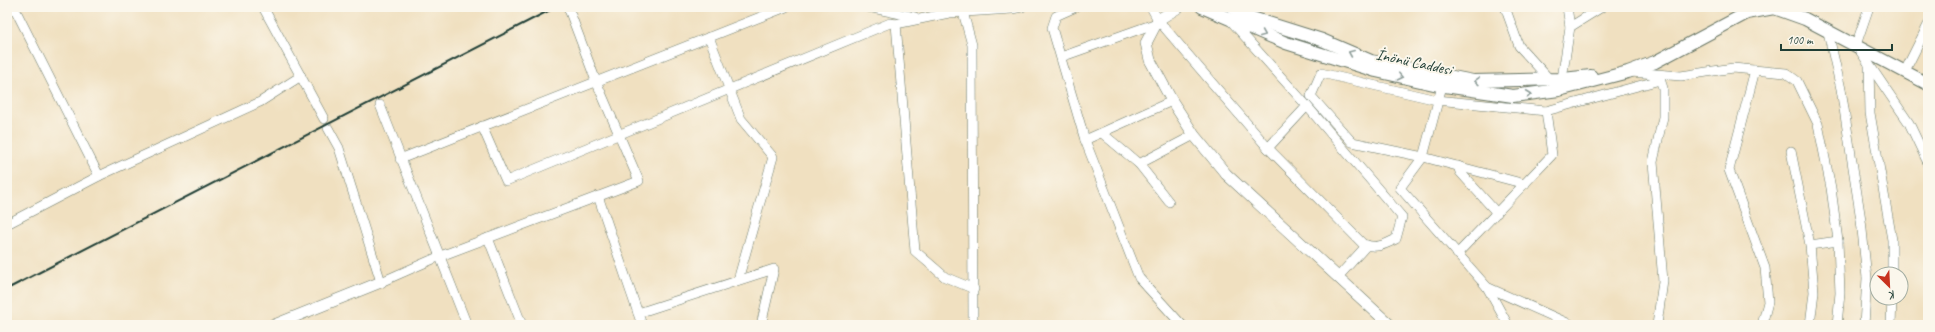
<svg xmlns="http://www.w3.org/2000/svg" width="1935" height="332" viewBox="0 0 1935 332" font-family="Caveat,sans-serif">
  <rect width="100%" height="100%" fill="#fbf7ec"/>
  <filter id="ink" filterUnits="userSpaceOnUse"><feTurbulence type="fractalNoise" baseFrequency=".025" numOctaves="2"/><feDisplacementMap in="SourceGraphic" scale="8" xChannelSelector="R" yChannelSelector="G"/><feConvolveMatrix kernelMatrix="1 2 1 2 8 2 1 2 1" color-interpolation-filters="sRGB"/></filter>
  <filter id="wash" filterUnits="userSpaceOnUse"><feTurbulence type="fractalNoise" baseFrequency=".012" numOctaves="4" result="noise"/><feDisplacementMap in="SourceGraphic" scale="16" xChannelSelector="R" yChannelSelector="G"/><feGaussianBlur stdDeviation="0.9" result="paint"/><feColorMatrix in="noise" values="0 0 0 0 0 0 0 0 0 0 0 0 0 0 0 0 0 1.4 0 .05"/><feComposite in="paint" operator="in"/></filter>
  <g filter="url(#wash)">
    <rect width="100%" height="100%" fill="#f0e0c0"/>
  </g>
  <g filter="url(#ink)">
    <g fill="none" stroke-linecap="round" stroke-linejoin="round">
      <g stroke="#687665" stroke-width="10">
        <g id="minor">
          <polyline points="14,7 99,176"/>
          <polyline points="263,7 324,119"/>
          <polyline points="868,7 915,17"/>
          <polyline points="1076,7 1056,16 1052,28 1085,140 1139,278 1182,325"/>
          <path d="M1151 7 1158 20 1268 148 1363 244C1376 249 1384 245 1396 239L1402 217 1307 106 1230 20"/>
          <polyline points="1505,7 1519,46 1552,82"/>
          <polyline points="1869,7 1856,45 1909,123 1928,163"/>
          <polyline points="963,12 972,45 973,325"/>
          <polyline points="896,24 915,251 945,277 974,289"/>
          <polyline points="1570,27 1602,7"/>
          <polyline points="1828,32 1841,89 1861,220 1867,278 1864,325"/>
          <polyline points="709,37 741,119 773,157 738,280"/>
          <polyline points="1061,57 1154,24"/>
          <polyline points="1869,64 1870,113 1892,240 1892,274"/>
          <polyline points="1755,70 1729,170 1765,268 1768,302 1762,325"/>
          <polyline points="1905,71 1928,25"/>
          <polyline points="1631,72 1681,76 1733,68 1786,73 1797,81 1818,124 1831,188 1838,241 1840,293 1837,325"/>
          <polyline points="1561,85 1570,27 1567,7"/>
          <polyline points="1442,86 1423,157 1400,188 1487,287 1572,325"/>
          <polyline points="380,105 467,325"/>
          <polyline points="482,126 506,181 890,23 896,24 949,13 1012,9 1022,7"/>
          <polyline points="328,128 339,148 381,282 438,257 639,181 596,81 568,7"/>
          <polyline points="1102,133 1139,164 1169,202"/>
          <polyline points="1085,140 1172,101"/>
          <polyline points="1268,148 1307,106"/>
          <polyline points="1791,151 1810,245 1814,292 1810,325"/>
          <polyline points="400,159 786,7"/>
          <polyline points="1139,164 1194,135"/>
          <polyline points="1458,166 1460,172 1497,213"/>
          <polyline points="1525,184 1423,157 1352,142 1311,96 1321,73 1437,100 1546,111 1660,80"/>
          <polyline points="598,196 642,325"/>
          <polyline points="7,224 99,176 260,102 301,76"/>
          <polyline points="488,238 522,325"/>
          <polyline points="1810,245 1838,241"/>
          <polyline points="1457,254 1552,155 1546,111"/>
          <polyline points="1338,277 1367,245"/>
          <polyline points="1487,287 1508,325"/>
          <polyline points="638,313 774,269 761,325"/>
          <polyline points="1657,325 1663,281 1653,162 1663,117 1663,88 1659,76"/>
          <polyline points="1891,325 1892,298"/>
        </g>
      </g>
      <g stroke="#687665" stroke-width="12">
        <g id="tertiary">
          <polyline points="1179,7 1158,20 1146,43 1150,60 1172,101 1194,135 1226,174 1390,325"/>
          <polyline points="274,325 381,282"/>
        </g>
      </g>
      <g stroke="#687665" stroke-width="14">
        <g id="secondary">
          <polyline points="1202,7 1286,43 1376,71 1438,85 1513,96 1559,90 1628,72 1655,62 1747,13 1774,8 1805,19 1928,84"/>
          <polyline points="1232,7 1252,18 1322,40 1371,61 1473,81 1563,79 1591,76"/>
        </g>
      </g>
      <use href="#minor" stroke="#fff" stroke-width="9"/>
      <use href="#tertiary" stroke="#fff" stroke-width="11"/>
      <use href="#secondary" stroke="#fff" stroke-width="12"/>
      <polyline stroke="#1f3d34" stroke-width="2" points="7,289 556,7"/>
    </g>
    <defs><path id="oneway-chevron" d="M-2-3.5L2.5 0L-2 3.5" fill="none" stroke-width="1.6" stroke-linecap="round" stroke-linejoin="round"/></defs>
    <g stroke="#8f9e9a">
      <use href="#oneway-chevron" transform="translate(1263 34) rotate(23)"/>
      <use href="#oneway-chevron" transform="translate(1351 53) rotate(-157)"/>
      <use href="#oneway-chevron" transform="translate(1400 77) rotate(13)"/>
      <use href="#oneway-chevron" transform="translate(1477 81) rotate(-179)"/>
      <use href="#oneway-chevron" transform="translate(1529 94) rotate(-7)"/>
    </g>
  </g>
  <g text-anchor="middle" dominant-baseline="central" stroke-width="4" stroke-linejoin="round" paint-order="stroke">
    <g font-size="16" fill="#1f3d34" stroke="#fbf7ec">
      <text transform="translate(1414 62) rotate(12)">İnönü Caddesi</text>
    </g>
  </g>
  <rect width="1935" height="332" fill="none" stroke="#fbf7ec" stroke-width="24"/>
  <g transform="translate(1889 286) rotate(156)"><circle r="19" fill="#fbf7ec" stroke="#a3ada2"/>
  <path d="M0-3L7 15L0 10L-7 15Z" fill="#c8321e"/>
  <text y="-6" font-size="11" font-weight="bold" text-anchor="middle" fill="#1f3d34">K</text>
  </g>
  <path d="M1781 44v6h111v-6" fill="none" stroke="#1f3d34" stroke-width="2"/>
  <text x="1787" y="44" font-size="12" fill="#1f3d34" stroke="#fbf7ec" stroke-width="3" paint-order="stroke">100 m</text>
</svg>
